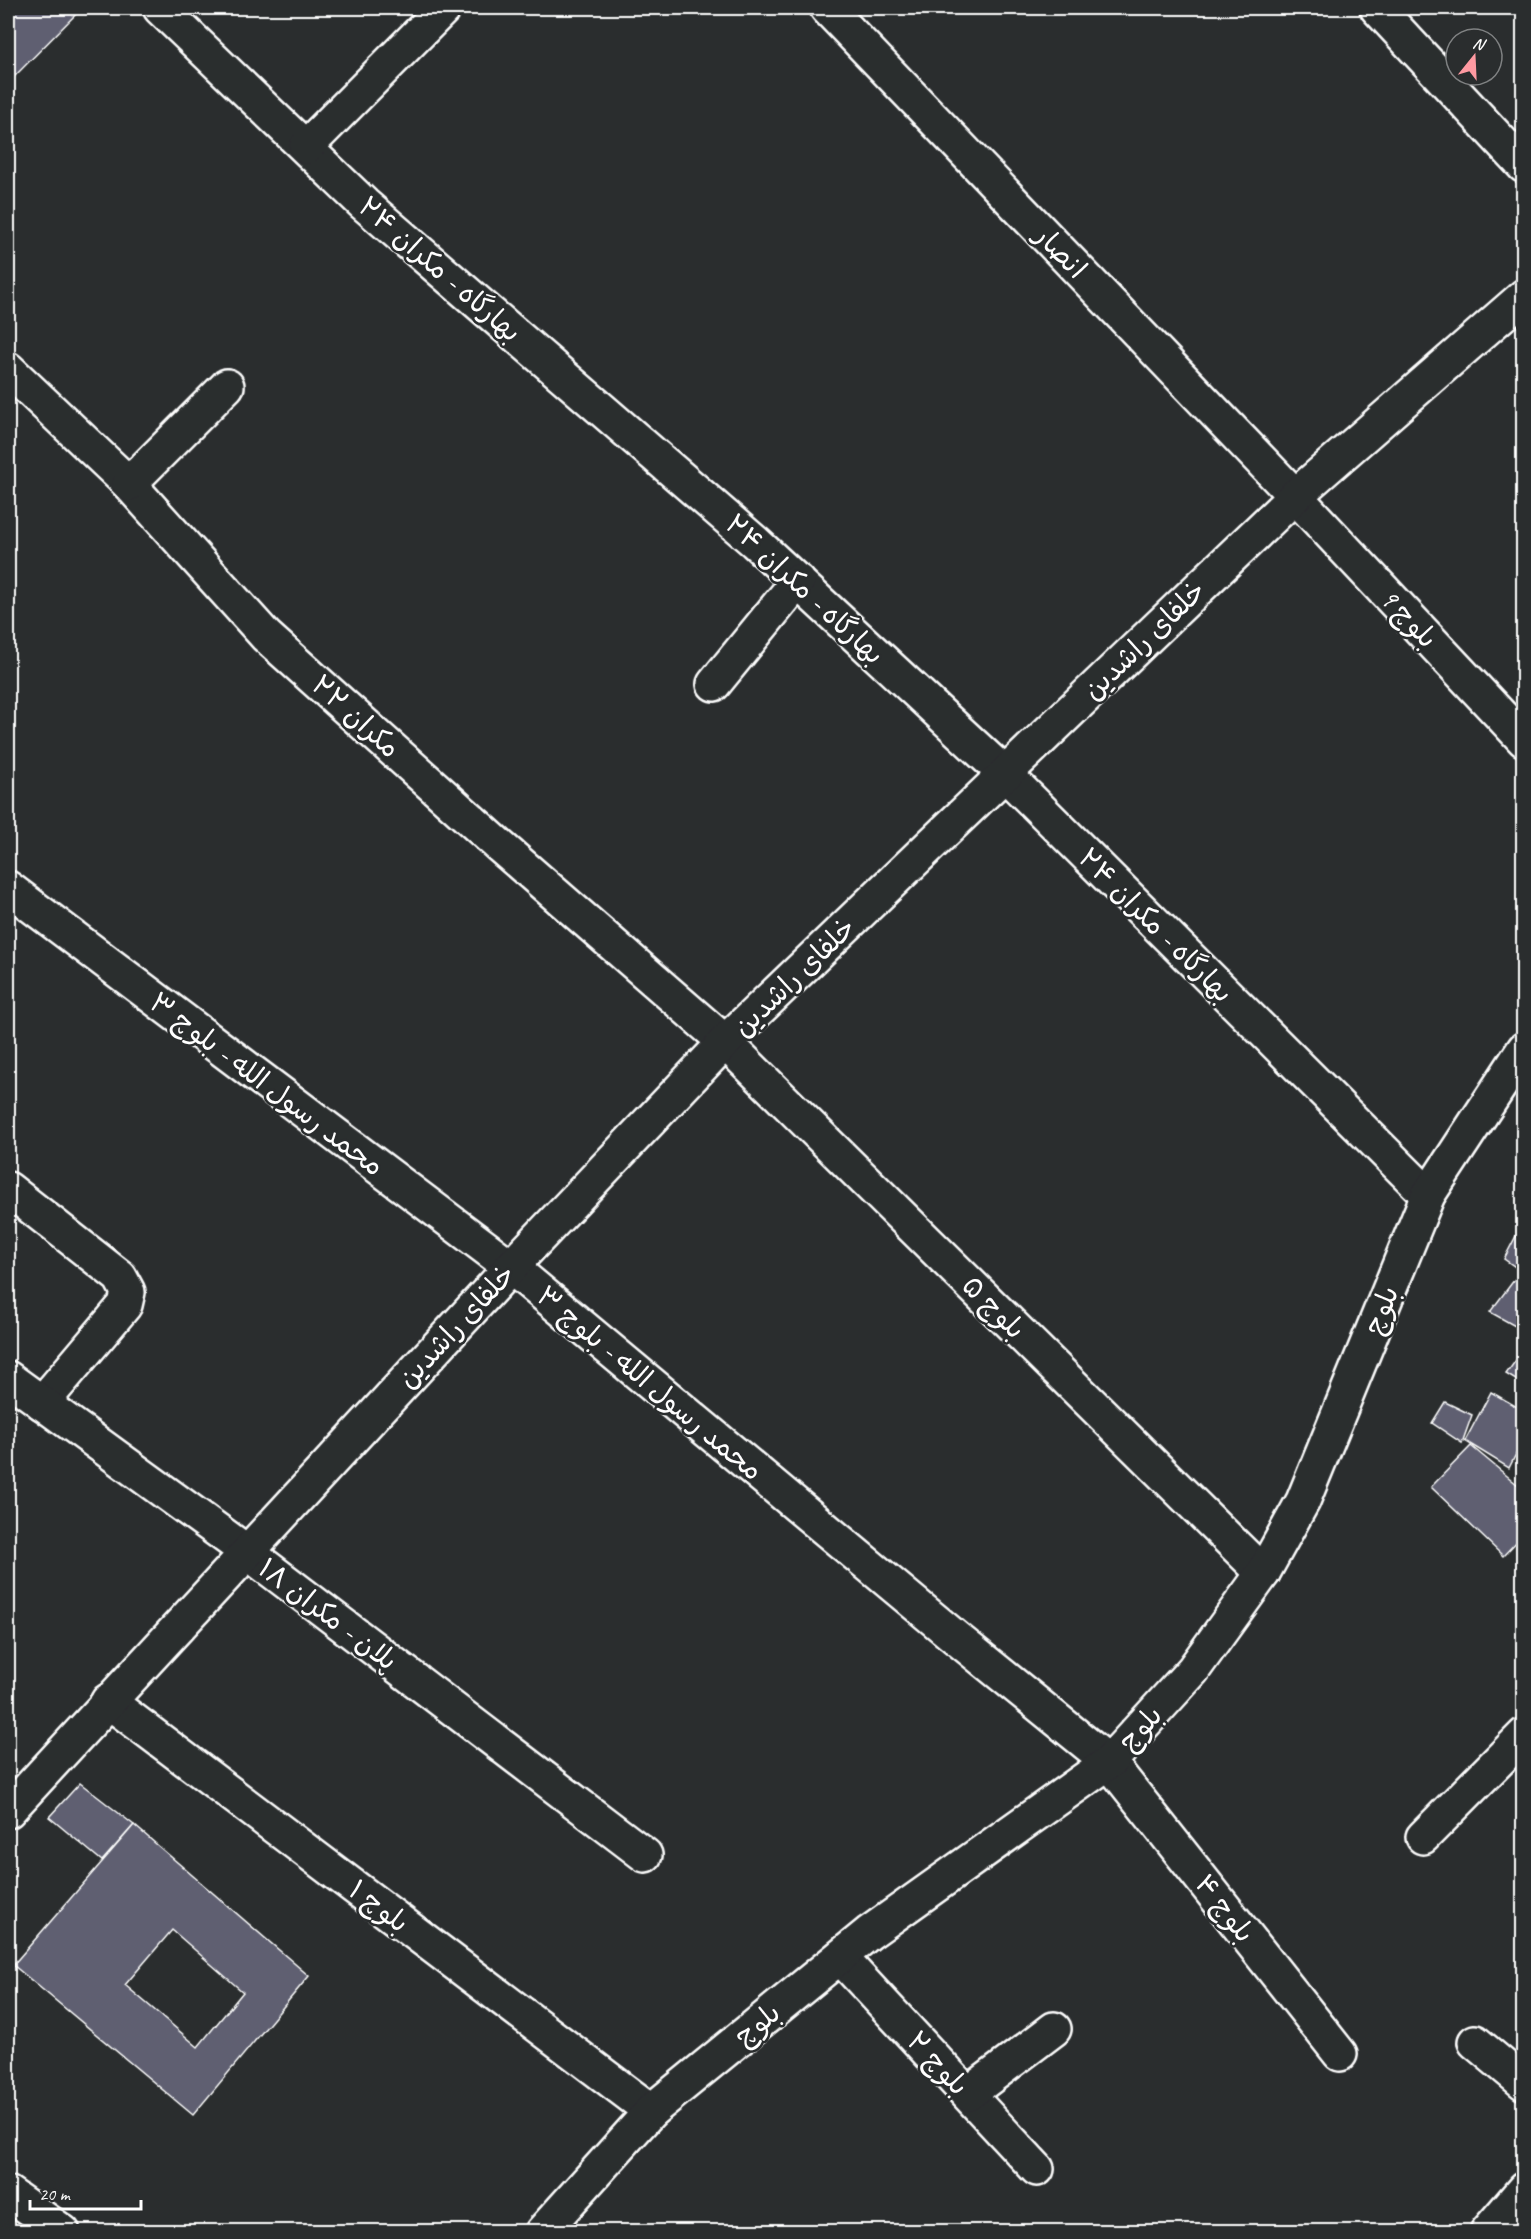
<svg xmlns="http://www.w3.org/2000/svg" width="1531" height="2239" viewBox="0 0 1531 2239" font-family="Caveat,'Playpen Sans Arabic',sans-serif">
  <rect width="100%" height="100%" fill="#2a2d2e"/>
  <filter id="ink" filterUnits="userSpaceOnUse"><feTurbulence type="fractalNoise" baseFrequency=".0167" numOctaves="2"/><feDisplacementMap in="SourceGraphic" scale="12" xChannelSelector="R" yChannelSelector="G"/><feConvolveMatrix kernelMatrix="1 2 1 2 8 2 1 2 1" color-interpolation-filters="sRGB"/></filter>
  <g filter="url(#ink)">
    <g fill="#5e5f71" stroke="#fff" stroke-width="1.5" fill-rule="evenodd">
      <polygon points="8,8 82,8 8,83"/>
      <polygon points="1516,1236 1524,1240 1524,1331 1490,1312 1521,1271 1504,1259"/>
      <polygon points="1524,1349 1524,1385 1506,1374"/>
      <polygon points="1491,1392 1524,1411 1524,1438 1509,1468 1465,1441"/>
      <polygon points="1445,1402 1472,1415 1462,1443 1432,1423"/>
      <polygon points="1471,1446 1524,1490 1524,1534 1503,1556 1431,1487"/>
      <polygon points="80,1783 134,1825 102,1861 49,1817"/>
      <path d="M134 1825 309 1976 193 2115 13 1965ZM172 1930 243 1992 198 2047 125 1985Z"/>
    </g>
    <g fill="none" stroke-linecap="round" stroke-linejoin="round">
      <g stroke="#fff" stroke-width="38">
        <g id="minor">
          <polyline points="160,8 364,204 755,542 1005,774 1428,1195"/>
          <polyline points="827,8 1295,496 1524,740"/>
          <polyline points="1377,8 1524,166"/>
          <polyline points="306,147 444,8"/>
          <polyline points="8,369 129,484 266,636 501,847 725,1042 1263,1573"/>
          <polyline points="129,484 227,386"/>
          <polyline points="714,684 798,581"/>
          <polyline points="8,888 511,1267 955,1637 1109,1762 1340,2054"/>
          <polyline points="8,1189 120,1277 128,1292 125,1305 42,1403"/>
          <polyline points="8,1378 247,1552 645,1855"/>
          <polyline points="108,1701 651,2111"/>
          <polyline points="8,1811 511,1267 725,1042 1295,496 1524,296"/>
          <polyline points="1423,1837 1524,1735"/>
          <polyline points="840,1957 1037,2169"/>
          <polyline points="1475,2042 1524,2083"/>
          <polyline points="968,2094 1054,2029"/>
          <polyline points="542,2232 651,2111 869,1933 1109,1762 1193,1670 1263,1573 1303,1501 1428,1195 1524,1049"/>
          <polyline points="1487,2232 1524,2189"/>
        </g>
      </g>
      <g stroke="#fff" stroke-width="38">
        <polyline id="secondary" points="8,2193 63,2232"/>
      </g>
      <use href="#minor" stroke="#2a2d2e" stroke-width="33"/>
      <use href="#secondary" stroke="#2a2d2e" stroke-width="33"/>
    </g>
  </g>
  <g text-anchor="middle" dominant-baseline="central" stroke-width="5" stroke-linejoin="round" paint-order="stroke">
    <g font-size="28" fill="#fff" stroke="#2a2d2e">
      <text transform="translate(1061 252) rotate(46)">انصار</text>
      <text transform="translate(440 269) rotate(41)">بهارگاه - مکران ۲۴</text>
      <text transform="translate(805 589) rotate(43)">بهارگاه - مکران ۲۴</text>
      <text transform="translate(1409 618) rotate(47)">بلوچ 9</text>
      <text transform="translate(1144 640) rotate(-44)">خلفای راشدین</text>
      <text transform="translate(356 716) rotate(42)">مکران ۲۲</text>
      <text transform="translate(1156 925) rotate(45)">بهارگاه - مکران ۲۴</text>
      <text transform="translate(794 977) rotate(-44)">خلفای راشدین</text>
      <text transform="translate(267 1084) rotate(37)">محمد رسول الله - بلوچ ۳</text>
      <text transform="translate(994 1307) rotate(45)">بلوچ ۵</text>
      <text transform="translate(1381 1310) rotate(-68)">بلوچ</text>
      <text transform="translate(456 1326) rotate(-47)">خلفای راشدین</text>
      <text transform="translate(650 1383) rotate(40)">محمد رسول الله - بلوچ ۳</text>
      <text transform="translate(328 1614) rotate(37)">پلان - مکران ۱۸</text>
      <text transform="translate(1140 1728) rotate(-47)">بلوچ</text>
      <text transform="translate(379 1906) rotate(37)">بلوچ ۱</text>
      <text transform="translate(1225 1908) rotate(52)">بلوچ ۴</text>
      <text transform="translate(757 2024) rotate(-39)">بلوچ</text>
      <text transform="translate(938 2063) rotate(47)">بلوچ ۲</text>
    </g>
  </g>
  <rect width="1531" height="2239" fill="none" stroke="#2a2d2e" stroke-width="30"/>
  <rect x="15" y="15" width="1501" height="2209" fill="none" stroke="#fff" stroke-width="2" filter="url(#ink)"/>
  <g transform="translate(1474 57) rotate(18)"><circle r="28" fill="#2a2d2e" stroke="#7f8182" stroke-width="1.5"/>
  <path d="M0-4.5L10 22L0 15L-10 22Z" fill="#ff9aa2"/>
  <text y="-9" font-size="16" font-weight="bold" text-anchor="middle" fill="#ffffff">N</text>
  </g>
  <path d="M30 2200v9h111v-9" fill="none" stroke="#ffffff" stroke-width="3"/>
  <text x="39" y="2200" font-size="18" fill="#ffffff" stroke="#2a2d2e" stroke-width="4.5" paint-order="stroke">20 m</text>
</svg>
